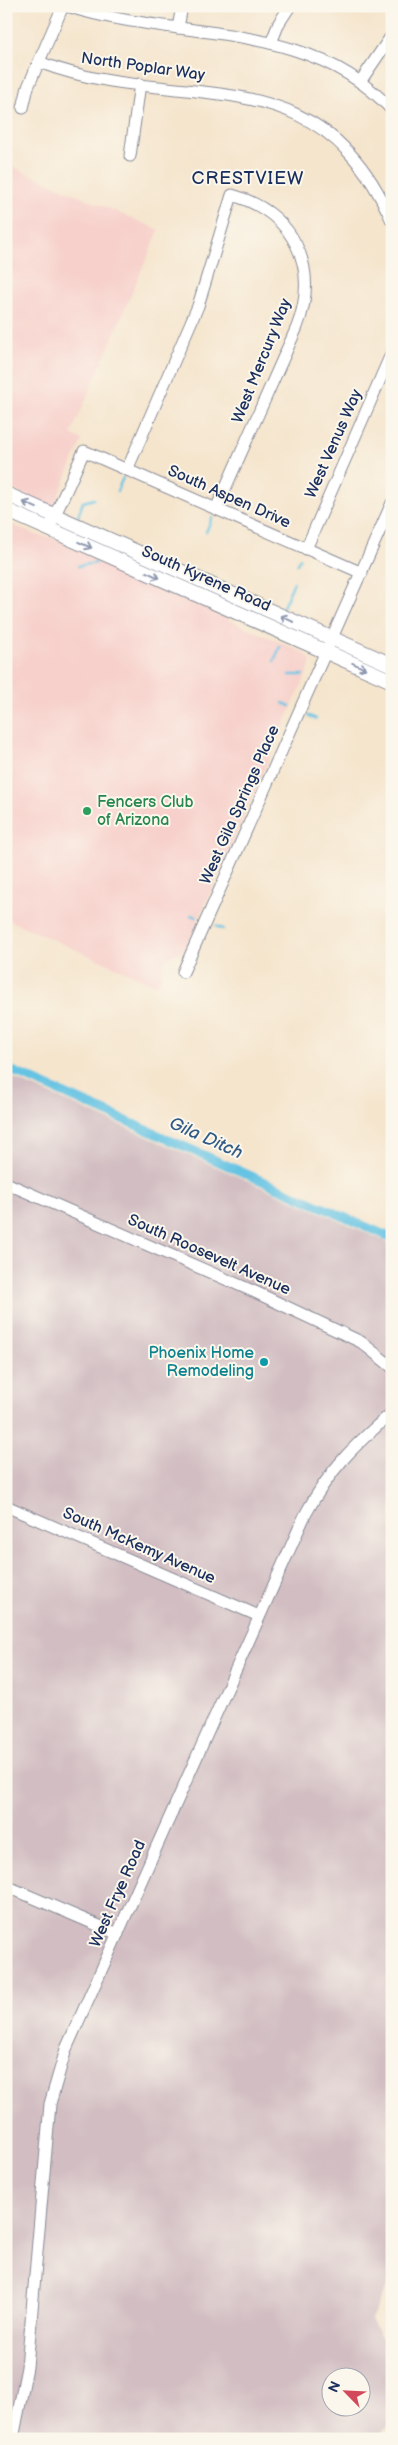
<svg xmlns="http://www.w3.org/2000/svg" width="398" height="2445" viewBox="0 0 398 2445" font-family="'Balsamiq Sans',sans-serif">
  <rect width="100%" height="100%" fill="#fbf7ec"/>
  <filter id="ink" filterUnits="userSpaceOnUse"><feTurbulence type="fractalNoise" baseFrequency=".02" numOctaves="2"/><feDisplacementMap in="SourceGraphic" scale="10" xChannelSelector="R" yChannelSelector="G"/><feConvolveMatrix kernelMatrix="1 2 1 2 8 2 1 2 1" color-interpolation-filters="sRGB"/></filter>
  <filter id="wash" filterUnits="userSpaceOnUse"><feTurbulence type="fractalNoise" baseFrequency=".0096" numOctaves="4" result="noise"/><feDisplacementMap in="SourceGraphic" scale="20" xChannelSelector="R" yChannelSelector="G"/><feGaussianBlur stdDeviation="1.12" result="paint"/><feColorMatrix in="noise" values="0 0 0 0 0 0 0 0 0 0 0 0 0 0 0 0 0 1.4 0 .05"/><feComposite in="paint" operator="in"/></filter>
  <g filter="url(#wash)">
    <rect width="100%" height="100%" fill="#f5e5cd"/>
    <g fill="#f7d0cb">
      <polygon points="6,164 159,230 71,434 82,440 56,501 50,506 6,487"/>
      <polygon points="6,522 36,535 53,538 85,552 119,571 302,652 310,659 310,666 188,943 184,950 167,958 162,965 161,980 156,985 6,919"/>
    </g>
    <path fill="#d2bec2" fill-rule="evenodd" d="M6 1075 392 1244V2276L371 2320 392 2354V2422L376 2439H6ZM330 2378H360V2408H330Z"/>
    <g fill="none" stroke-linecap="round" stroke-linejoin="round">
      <g stroke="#65c3e3" stroke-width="2.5">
        <polyline points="117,491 123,478"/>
        <polyline points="78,516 83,502 94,499"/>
        <polyline points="206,532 212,518"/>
        <polyline points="297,564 300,558"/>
        <polyline points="78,566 96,563"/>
        <polyline points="283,607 294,582"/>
        <polyline points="274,661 280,647"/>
        <polyline points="290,675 303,675"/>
        <polyline points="283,703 290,706"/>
        <polyline points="309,716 316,719"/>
        <polyline points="253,773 259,776"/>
        <polyline points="191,915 196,917"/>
        <polyline points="216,926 223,929"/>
      </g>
      <polyline stroke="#65c3e3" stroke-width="9" points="6,1068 392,1238"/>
    </g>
  </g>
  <g filter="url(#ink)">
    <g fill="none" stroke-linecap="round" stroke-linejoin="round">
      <g stroke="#888a96" stroke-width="13">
        <g id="minor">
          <path d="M67 6C177 42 306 17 392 110"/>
          <polyline points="178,28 182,6"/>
          <polyline points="271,43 279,23 290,6"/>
          <path d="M39 62C176 116 317 48 392 221"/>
          <polyline points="360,82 392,35"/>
          <polyline points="23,108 28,87 63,6"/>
          <polyline points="130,156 140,84"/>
          <path d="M127 470 198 306 232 195C294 213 320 267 297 327L216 509"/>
          <polyline points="52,522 84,451 362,573"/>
          <polyline points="306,549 392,352"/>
          <polyline points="183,972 392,503"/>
          <polyline points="6,1183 255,1292 361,1342 392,1367"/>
          <polyline points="6,1506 259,1616"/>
          <polyline points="6,1886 118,1934"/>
          <path d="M13 2439 27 2367 50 2104 66 2049 305 1515C330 1469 353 1446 392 1413"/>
        </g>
      </g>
      <g stroke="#888a96" stroke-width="16">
        <g id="major">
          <polyline points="6,494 392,665"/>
          <polyline points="6,510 392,681"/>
        </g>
      </g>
      <use href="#minor" stroke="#fff" stroke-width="11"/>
      <use href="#major" stroke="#fff" stroke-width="14"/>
    </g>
    <defs><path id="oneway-shaft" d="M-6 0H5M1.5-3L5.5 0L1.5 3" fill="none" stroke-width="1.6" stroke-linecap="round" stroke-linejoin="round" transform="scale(1.25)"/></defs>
    <g stroke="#8d97ae">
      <use href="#oneway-shaft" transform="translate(30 505) rotate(-156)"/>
      <use href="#oneway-shaft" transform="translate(85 545) rotate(24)"/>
      <use href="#oneway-shaft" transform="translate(153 575) rotate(24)"/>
      <use href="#oneway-shaft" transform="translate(287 619) rotate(-156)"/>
      <use href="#oneway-shaft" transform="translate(359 666) rotate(24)"/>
    </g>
  </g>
  <circle fill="#2e9e5b" stroke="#fbf7ec" stroke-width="2" cx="87" cy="811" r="5"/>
  <circle fill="#0f9aa8" stroke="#fbf7ec" stroke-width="2" cx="264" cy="1362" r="5"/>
  <g text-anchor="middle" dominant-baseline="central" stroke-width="4" stroke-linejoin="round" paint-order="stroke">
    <g font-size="16" fill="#1b2f5e" stroke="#fbf7ec">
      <text transform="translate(143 67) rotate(8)">North Poplar Way</text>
      <text transform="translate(262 361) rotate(-68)">West Mercury Way</text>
      <text transform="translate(334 444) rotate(-66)">West Venus Way</text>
      <text transform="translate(229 497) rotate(24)">South Aspen Drive</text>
      <text transform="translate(206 579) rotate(24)">South Kyrene Road</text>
      <text transform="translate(240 805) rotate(-66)">West Gila Springs Place</text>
      <text transform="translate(209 1255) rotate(24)">South Roosevelt Avenue</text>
      <text transform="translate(139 1546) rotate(24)">South McKemy Avenue</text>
      <text transform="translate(118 1894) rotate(-66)">West Frye Road</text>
    </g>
    <g font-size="16" fill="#27864d" stroke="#fbf7ec" text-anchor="start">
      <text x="97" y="802">Fencers Club<tspan x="97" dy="18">of Arizona</tspan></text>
    </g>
    <g font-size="16" fill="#0d838f" stroke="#fbf7ec" text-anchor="end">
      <text x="254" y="1353">Phoenix Home<tspan x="254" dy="18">Remodeling</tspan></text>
    </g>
    <g font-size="18" letter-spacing="1" fill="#1b2f5e" stroke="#fbf7ec">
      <text x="248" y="178">CRESTVIEW</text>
    </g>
    <g font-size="18" font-style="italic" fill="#315b86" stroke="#fbf7ec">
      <text transform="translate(206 1138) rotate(24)">Gila Ditch</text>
    </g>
  </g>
  <rect width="398" height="2445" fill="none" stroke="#fbf7ec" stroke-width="25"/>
  <g transform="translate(346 2392) rotate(294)"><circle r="24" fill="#fbf7ec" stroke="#a1a7b3"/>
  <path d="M0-4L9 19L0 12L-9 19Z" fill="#d1495b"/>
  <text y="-8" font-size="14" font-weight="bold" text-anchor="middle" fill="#1b2f5e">N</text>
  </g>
</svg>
